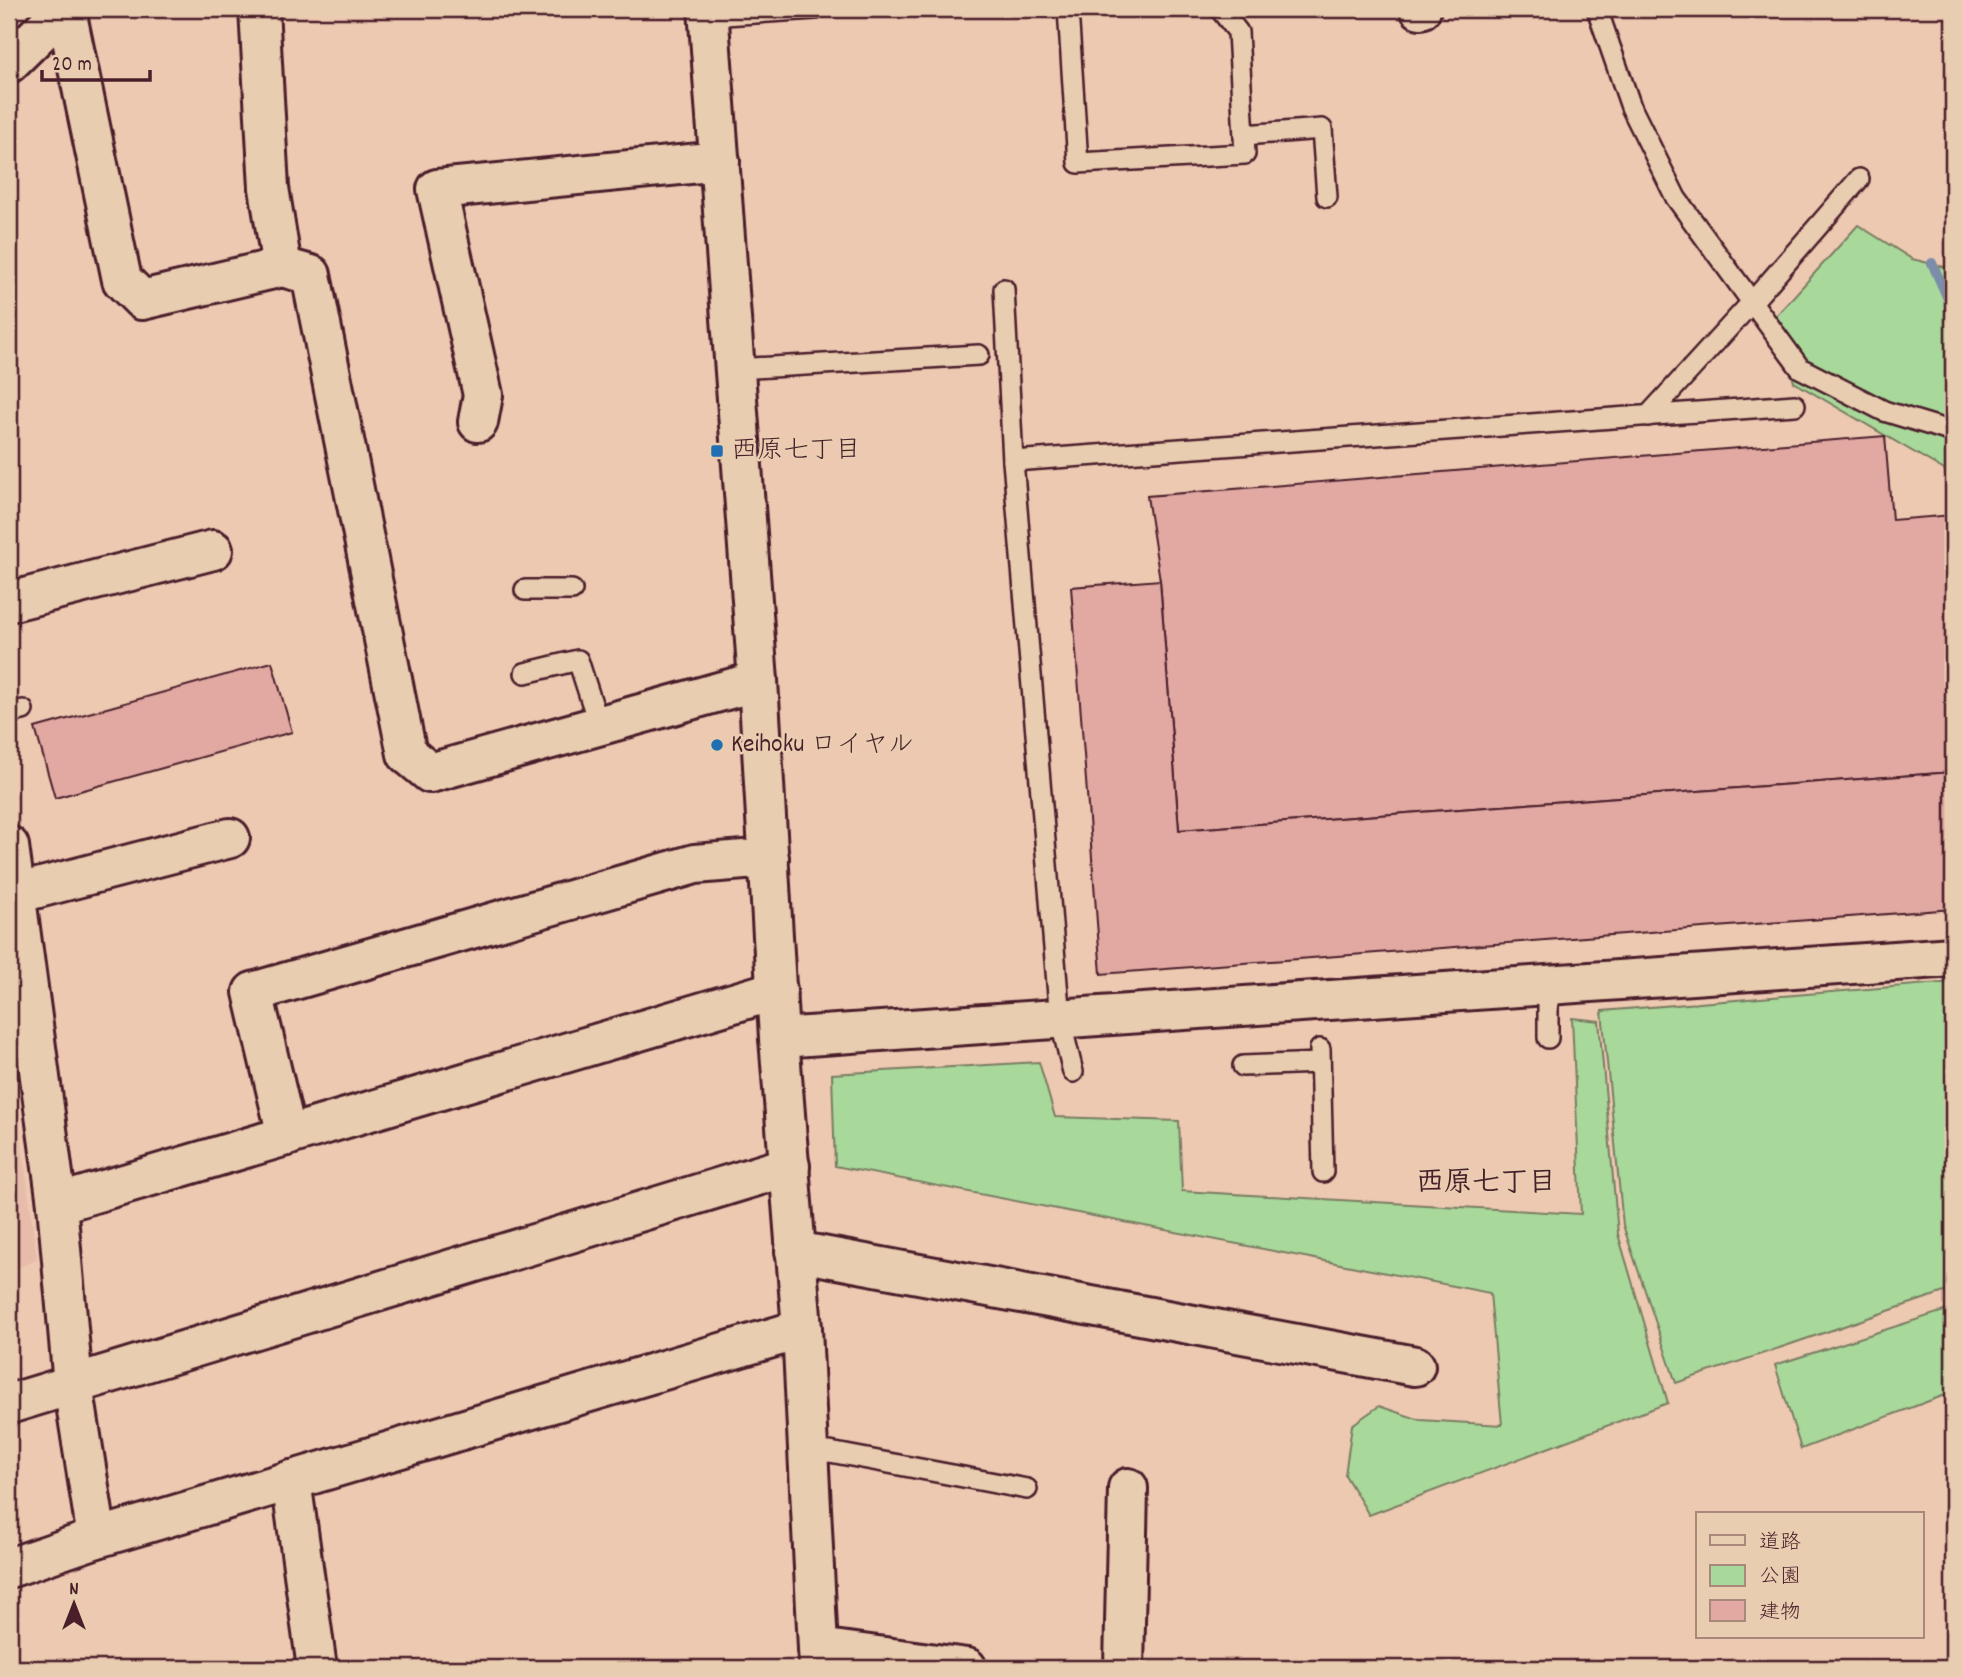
<svg xmlns="http://www.w3.org/2000/svg" width="1962" height="1677" viewBox="0 0 1962 1677" font-family="Dekko,'Klee One',sans-serif">
  <rect width="100%" height="100%" fill="#eec9b2"/>
  <filter id="ink" filterUnits="userSpaceOnUse"><feTurbulence type="fractalNoise" baseFrequency=".0143" numOctaves="2"/><feDisplacementMap in="SourceGraphic" scale="14" xChannelSelector="R" yChannelSelector="G"/><feConvolveMatrix kernelMatrix="1 2 1 2 8 2 1 2 1" color-interpolation-filters="sRGB"/></filter>
  <g filter="url(#ink)">
    <polygon fill="#e7bcaa" points="9,1042 37,1260 9,1271"/>
    <g fill="#a8d99a" stroke="#797c62" stroke-width="2">
      <polygon points="1858,225 1912,259 1953,269 1953,475 1794,382 1775,317"/>
      <polygon points="1953,982 1953,1289 1676,1383 1623,1225 1602,1011"/>
      <polygon points="1572,1018 1599,1021 1618,1234 1668,1403 1369,1515 1345,1475 1352,1425 1379,1406 1420,1420 1502,1425 1490,1293 835,1166 832,1074 1039,1062 1055,1117 1179,1121 1182,1191 1581,1214"/>
      <polygon points="1953,1308 1953,1392 1801,1449 1775,1365"/>
    </g>
    <g fill="none" stroke-linecap="round" stroke-linejoin="round">
      <polyline stroke="#7b8da9" stroke-width="10" points="1932,263 1953,310"/>
    </g>
    <g fill="#e1a9a2" stroke="#4a1f2b" stroke-width="2">
      <polygon points="1885,436 1892,520 1953,515 1953,772 1179,830 1160,580 1147,496"/>
      <polygon points="1160,580 1179,830 1953,772 1953,909 1101,974 1071,587"/>
      <polygon points="272,662 292,732 55,798 35,728"/>
    </g>
    <g fill="none" stroke-linecap="round" stroke-linejoin="round">
      <g stroke="#4a1f2b" stroke-width="24">
        <g id="lane">
          <polyline points="1068,9 1078,163 1245,154 1238,32 1220,9"/>
          <polyline points="1597,9 1631,107 1676,198 1800,368 1884,411 1953,432"/>
          <polyline points="709,16 816,9"/>
          <polyline points="1244,135 1322,129 1327,197"/>
          <polyline points="1004,289 1013,461 1060,1019 1073,1072"/>
          <polyline points="735,369 979,355"/>
          <polyline points="1648,416 1753,301 1859,179"/>
          <polyline points="1013,461 1795,405"/>
          <polyline points="525,590 572,590"/>
          <polyline points="525,673 578,660 599,725"/>
          <polyline points="9,713 23,710"/>
          <polyline points="1548,985 1548,1038"/>
          <polyline points="1320,1049 1323,1172"/>
          <polyline points="1243,1066 1320,1063"/>
          <polyline points="808,1453 830,1452 1027,1489"/>
        </g>
      </g>
      <g stroke="#4a1f2b" stroke-width="44">
        <g id="street">
          <polyline points="259,9 269,188 282,267"/>
          <polyline points="1420,9 1421,9"/>
          <polyline points="61,12 68,20 122,280 142,300 282,267 311,275 407,754 430,773 758,681"/>
          <polyline points="9,63 64,9"/>
          <polyline points="478,422 483,395 437,189 720,161"/>
          <polyline points="9,602 213,550"/>
          <polyline points="9,846 57,1204 73,1385 97,1538"/>
          <polyline points="15,894 230,838"/>
          <polyline points="779,1038 1953,957"/>
          <polyline points="287,1136 253,992 695,864 769,858"/>
          <polyline points="57,1204 777,990"/>
          <polyline points="795,1251 1415,1366"/>
          <polyline points="9,1404 790,1166"/>
          <polyline points="291,1480 317,1668"/>
          <polyline points="9,1568 97,1538 802,1329"/>
          <polyline points="818,1648 967,1668"/>
          <polyline points="1124,1668 1128,1488"/>
        </g>
      </g>
      <g stroke="#4a1f2b" stroke-width="44">
        <polyline id="secondary" points="708,9 758,681 779,1038 802,1329 819,1668"/>
      </g>
      <use href="#lane" stroke="#e9cdb0" stroke-width="19"/>
      <use href="#street" stroke="#e9cdb0" stroke-width="38"/>
      <use href="#secondary" stroke="#e9cdb0" stroke-width="38"/>
    </g>
  </g>
  <g fill="#1f6fb2" stroke="#e9cdb0" stroke-width="2.5">
    <rect x="710" y="444" width="14" height="14" rx="3.5"/>
    <circle cx="717" cy="745" r="7"/>
  </g>
  <g text-anchor="middle" dominant-baseline="central" stroke-width="5" stroke-linejoin="round" paint-order="stroke">
    <g font-size="26" fill="#4a1f2b" stroke="#e9cdb0" text-anchor="start">
      <text x="731" y="451">西原七丁目</text>
      <text x="731" y="745">Keihoku ロイヤル</text>
    </g>
    <g font-size="28" font-weight="bold" fill="#4a1f2b" stroke="#e9cdb0">
      <text x="1486" y="1185">西原七丁目</text>
    </g>
  </g>
  <rect width="1962" height="1677" fill="none" stroke="#e9cdb0" stroke-width="35"/>
  <rect x="18" y="18" width="1927" height="1642" fill="none" stroke="#4a1f2b" stroke-width="2.5" filter="url(#ink)"/>
  <rect x="1696" y="1512" width="228" height="126" fill="#e9cdb0" stroke="#a9877b" stroke-width="2"/>
  <rect x="1710" y="1535" width="35" height="10" fill="#e9cdb0" stroke="#a9877b" stroke-width="2"/>
  <text x="1759" y="1548" font-size="21" fill="#4a1f2b">道路</text>
  <rect x="1710" y="1565" width="35" height="21" fill="#a8d99a" stroke="#a9877b" stroke-width="2"/>
  <text x="1759" y="1582" font-size="21" fill="#4a1f2b">公園</text>
  <rect x="1710" y="1600" width="35" height="21" fill="#e1a9a2" stroke="#a9877b" stroke-width="2"/>
  <text x="1759" y="1618" font-size="21" fill="#4a1f2b">建物</text>
  <g transform="translate(74 1604)" stroke="#e9cdb0" stroke-width="5" paint-order="stroke">
  <path d="M0-5L12 26L0 18L-12 26Z" fill="#4a1f2b"/>
  <text y="-10" font-size="19" font-weight="bold" text-anchor="middle" fill="#4a1f2b">N</text>
  </g>
  <path d="M42 70v10h108v-10" fill="none" stroke="#4a1f2b" stroke-width="3.5"/>
  <text x="52" y="70" font-size="21" fill="#4a1f2b" stroke="#e9cdb0" stroke-width="5" paint-order="stroke">20 m</text>
</svg>
